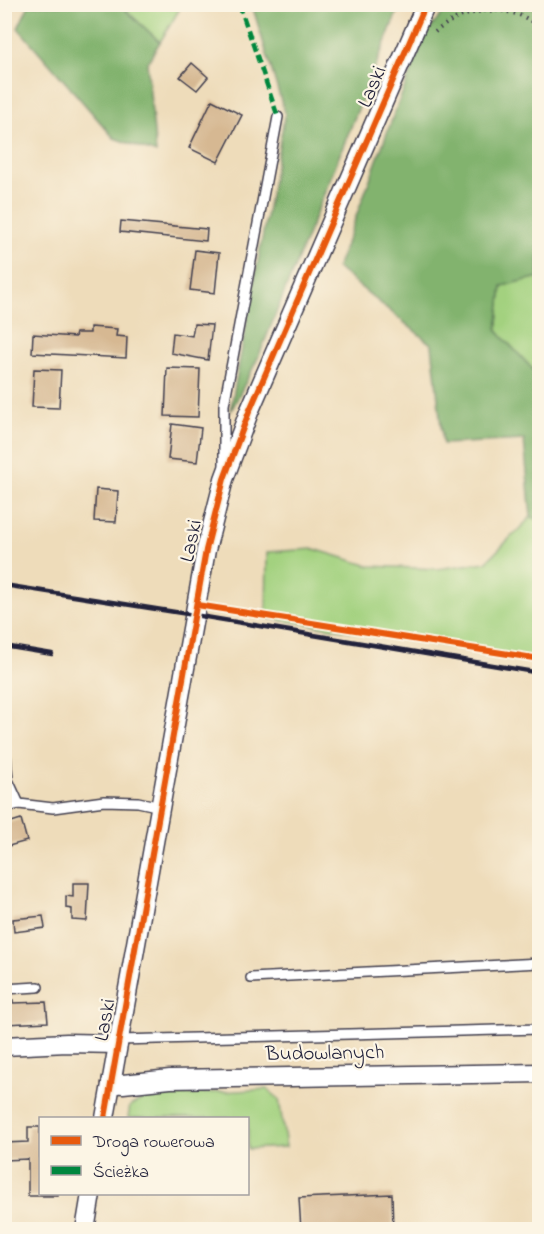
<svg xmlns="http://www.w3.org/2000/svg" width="544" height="1234" viewBox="0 0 544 1234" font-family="'Indie Flower',sans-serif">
  <rect width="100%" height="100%" fill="#fcf5e5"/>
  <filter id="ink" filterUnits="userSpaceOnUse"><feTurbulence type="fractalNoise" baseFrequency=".0167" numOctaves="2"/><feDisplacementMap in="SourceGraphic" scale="12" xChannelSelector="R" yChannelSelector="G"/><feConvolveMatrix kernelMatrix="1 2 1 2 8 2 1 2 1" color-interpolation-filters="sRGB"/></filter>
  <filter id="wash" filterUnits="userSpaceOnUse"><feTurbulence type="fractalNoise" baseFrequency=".008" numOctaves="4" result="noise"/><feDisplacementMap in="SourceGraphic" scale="24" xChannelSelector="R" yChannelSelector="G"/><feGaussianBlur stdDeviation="1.35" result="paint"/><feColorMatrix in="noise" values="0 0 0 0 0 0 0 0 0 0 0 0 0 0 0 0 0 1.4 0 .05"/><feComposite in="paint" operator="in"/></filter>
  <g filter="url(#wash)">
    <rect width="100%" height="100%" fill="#eedcba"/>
    <g fill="#a3d17f" stroke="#627a5d" stroke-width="1.5">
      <polygon points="120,5 182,5 160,42"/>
      <polygon points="539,277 539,376 497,331 502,286"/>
      <polygon points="531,517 539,520 539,659 266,618 267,552 314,549 370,566 437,569 486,562"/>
      <polygon points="267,1089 279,1099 286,1147 248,1149 248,1118 128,1118 130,1106 146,1097"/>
    </g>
    <g fill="#82b36e" stroke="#526a54" stroke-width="1.5">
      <polygon points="461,4 527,5 539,10 539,277 502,286 497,331 539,376 539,520 531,517 524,440 443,444 432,345 337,268 397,106 427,32 443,13"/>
      <polygon points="29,5 120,5 160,42 147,63 156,153 114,138 18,28"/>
      <polygon points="252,5 400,5 258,358 230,413 285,114"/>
    </g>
    <g id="blocks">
      <g fill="#d6b892">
        <polygon points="192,63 208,77 197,90 180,77"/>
        <polygon points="212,100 242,115 218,162 189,148"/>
        <polygon points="121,221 207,229 206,241 120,232"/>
        <polygon points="195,250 219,253 215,293 190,290"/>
        <polygon points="194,324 212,325 208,360 171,353 173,333 192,336"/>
        <polygon points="90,327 117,329 116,336 127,337 126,358 32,353 33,334 75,337 76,333 90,333"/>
        <polygon points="167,368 200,369 198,417 165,416"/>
        <polygon points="34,369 61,370 59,408 32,407"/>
        <polygon points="172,424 201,428 197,462 168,459"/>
        <polygon points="96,489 118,491 116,522 94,521"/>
        <polygon points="21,819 27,841 5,847 5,824"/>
        <polygon points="73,883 89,883 87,921 72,920 72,909 66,908 66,896 73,897"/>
        <polygon points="43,916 45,928 14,932 13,919"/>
        <polygon points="4,1000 13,1000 13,1003 46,1002 48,1022 4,1024"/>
        <polygon points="28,1127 40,1127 40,1194 58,1194 58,1196 28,1196 28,1159 4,1160 4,1143 28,1142"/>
        <polygon points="392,1194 393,1230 301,1230 299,1198"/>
      </g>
    </g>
  </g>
  <g filter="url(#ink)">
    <use href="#blocks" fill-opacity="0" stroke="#413e4e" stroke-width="1.5"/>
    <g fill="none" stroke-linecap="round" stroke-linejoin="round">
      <g stroke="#413e4e" stroke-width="12">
        <g id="service">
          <polyline points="224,464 224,405 278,117"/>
          <polyline points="4,730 8,780 19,804"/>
          <polyline points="4,808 19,804 53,808 104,801 138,802 161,807"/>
          <polyline points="251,978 540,963"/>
          <polyline points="4,989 38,987"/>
          <polyline points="119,1040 540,1029"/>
        </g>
      </g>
      <g stroke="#413e4e" stroke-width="21">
        <g id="minor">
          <polyline points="4,1046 67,1043 118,1044"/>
          <polyline points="111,1083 123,1084 170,1079 540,1073"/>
          <polyline points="105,1118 206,550 224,479 249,412 426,4"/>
          <polyline points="85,1230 91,1194"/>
        </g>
      </g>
      <path stroke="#413e4e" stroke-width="4" stroke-dasharray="1.5 4.5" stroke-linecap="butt" d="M435 32C440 28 446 24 451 21 478 7 518 5 540 29"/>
      <use href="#service" stroke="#fff" stroke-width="9"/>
      <use href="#minor" stroke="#fff" stroke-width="18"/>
      <g stroke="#22223b" stroke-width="4.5">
        <polyline points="4,585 194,615 540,673"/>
        <polyline points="4,646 52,654"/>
      </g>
      <polyline stroke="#00873e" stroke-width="4.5" stroke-dasharray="9 4.5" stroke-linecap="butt" points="239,4 278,117"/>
      <g stroke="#fcf5e5" stroke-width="10">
        <g id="cycleway">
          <polyline points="197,605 540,659"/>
          <polyline points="105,1118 206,550 224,479 249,412 426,4"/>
        </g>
      </g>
      <use href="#cycleway" stroke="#e8590c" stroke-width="6"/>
    </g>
  </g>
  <g text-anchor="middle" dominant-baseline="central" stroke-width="4.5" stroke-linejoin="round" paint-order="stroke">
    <g font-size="21" fill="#22223b" stroke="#fcf5e5">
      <text transform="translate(373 87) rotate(-67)">Laski</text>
      <text transform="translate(192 541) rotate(-78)">Laski</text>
      <text transform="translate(106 1020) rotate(-80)">Laski</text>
      <text transform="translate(325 1054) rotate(-1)">Budowlanych</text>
    </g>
  </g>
  <rect width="544" height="1234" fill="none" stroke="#fcf5e5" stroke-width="24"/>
  <rect x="39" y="1117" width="210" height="78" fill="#fcf5e5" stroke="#a5a1a1" stroke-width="1.5"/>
  <rect x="51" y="1136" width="30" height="9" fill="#e8590c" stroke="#a5a1a1" stroke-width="1.5"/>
  <text x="93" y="1147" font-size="18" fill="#22223b">Droga rowerowa</text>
  <rect x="51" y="1166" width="30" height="9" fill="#00873e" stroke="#a5a1a1" stroke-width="1.5"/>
  <text x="93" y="1177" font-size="18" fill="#22223b">Ścieżka</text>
</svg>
